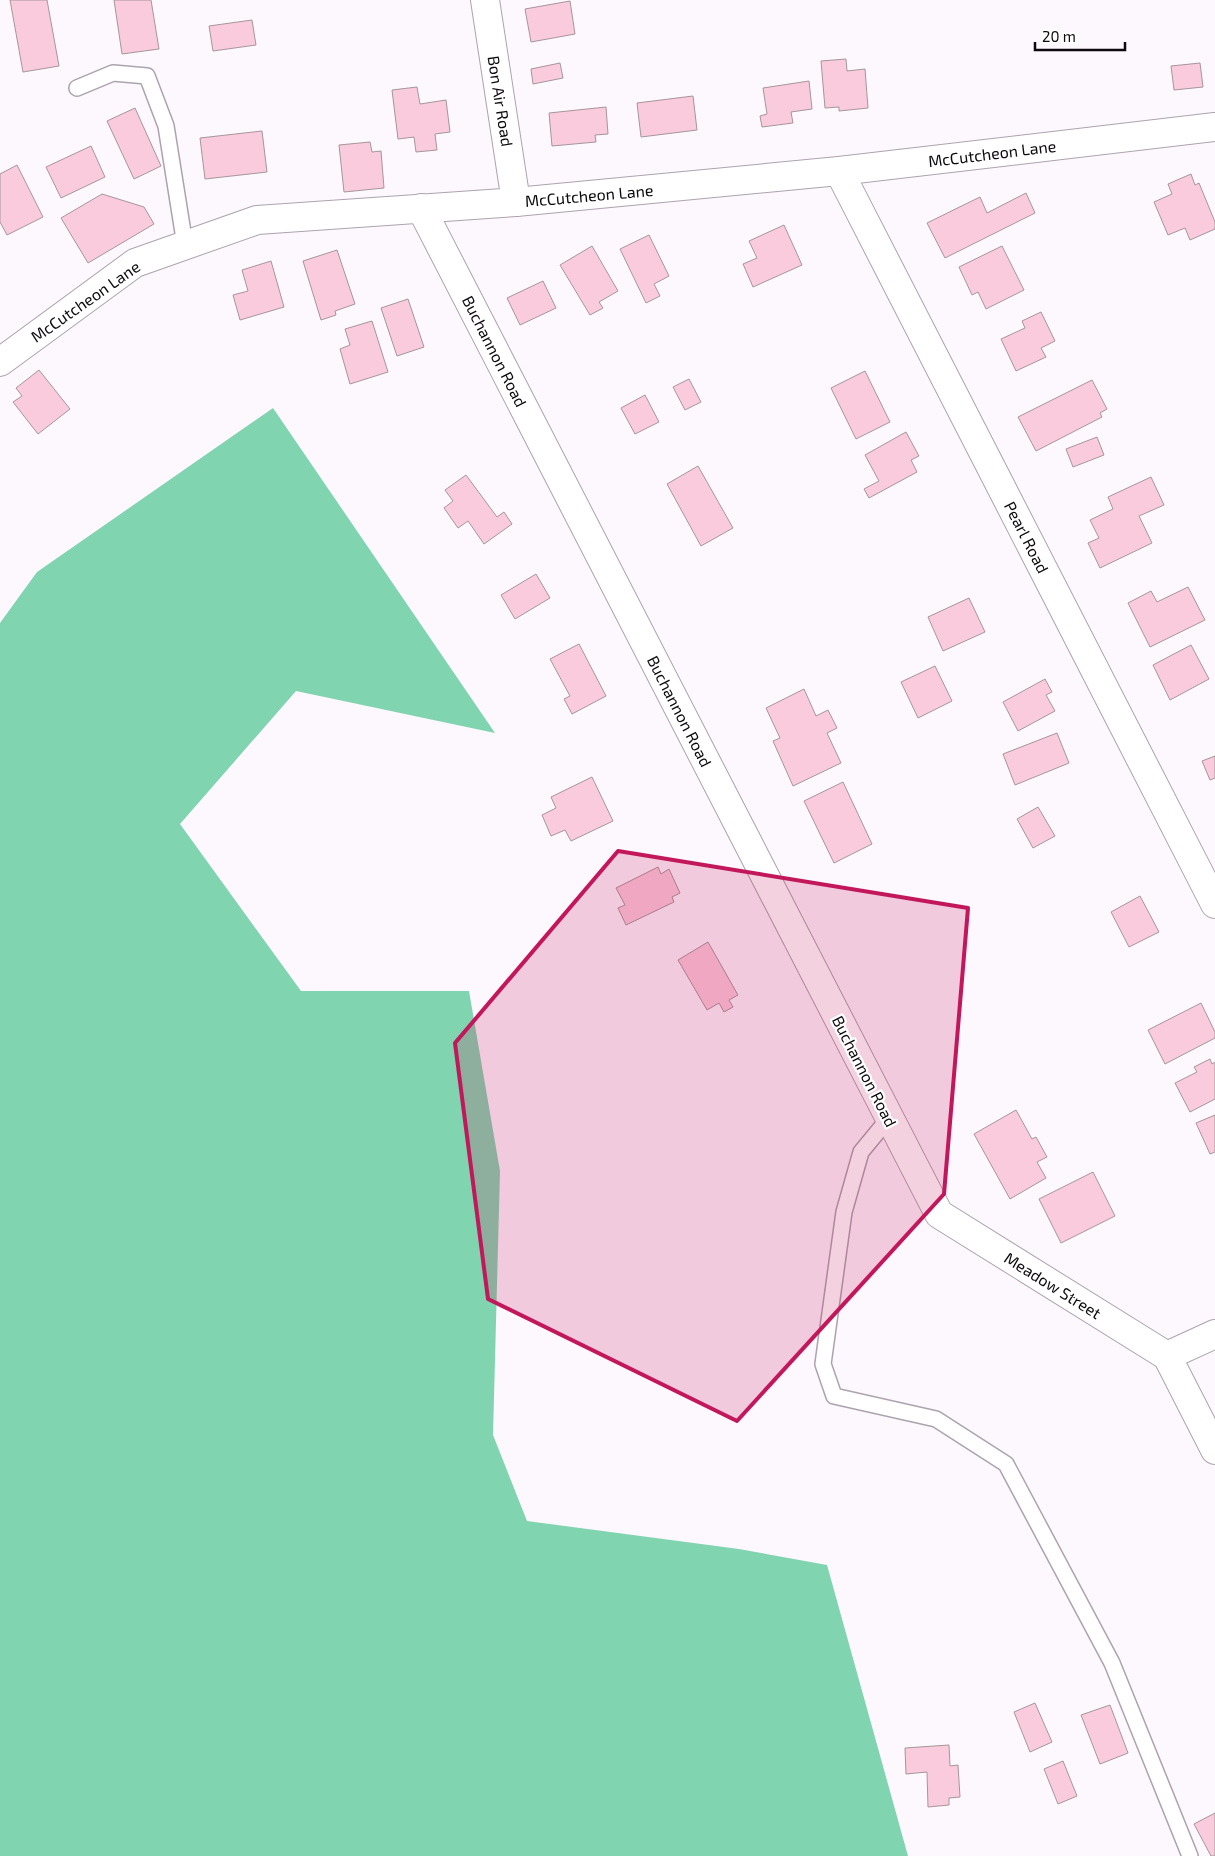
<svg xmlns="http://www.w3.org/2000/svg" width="1215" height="1856" viewBox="0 0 1215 1856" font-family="'Exo 2',sans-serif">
  <rect width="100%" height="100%" fill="#fdf7fe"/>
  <polygon fill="#81d4b0" points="273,408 495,733 296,691 180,824 301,991 469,991 500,1171 493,1435 527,1521 739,1549 827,1565 908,1856 0,1856 0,623 37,572"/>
  <g fill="#facbdc" stroke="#a5969b">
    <polygon points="10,0 47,0 59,66 23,72"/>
    <polygon points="114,0 151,0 159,49 122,54"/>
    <polygon points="570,1 575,34 531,42 525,9"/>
    <polygon points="252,20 256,45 213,51 209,26"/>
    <polygon points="846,59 847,71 865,69 868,108 839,111 839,107 825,108 821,61"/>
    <polygon points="560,63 563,78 533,84 531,69"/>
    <polygon points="1200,63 1203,87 1174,90 1171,66"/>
    <polygon points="809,81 812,109 791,112 793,123 762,127 760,116 767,114 763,88"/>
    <polygon points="417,87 420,104 446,100 450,132 435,134 437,150 416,152 414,137 398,139 392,90"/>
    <polygon points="693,96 697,130 641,137 637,103"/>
    <polygon points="606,107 608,134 595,135 596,142 552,146 549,113"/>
    <polygon points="135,108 161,166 134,179 107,121"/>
    <polygon points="262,131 267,172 205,179 200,138"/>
    <polygon points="370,142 372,152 381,151 384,188 344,192 339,145"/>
    <polygon points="91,146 105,177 61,198 46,167"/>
    <polygon points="17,165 43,217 7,235 0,222 0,174"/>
    <polygon points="1191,174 1195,185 1199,183 1215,222 1215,229 1190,240 1185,228 1168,235 1154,202 1172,194 1168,184"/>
    <polygon points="1026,193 1035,213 945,258 927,223 980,197 987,213"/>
    <polygon points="102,194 144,207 154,224 88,263 61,218"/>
    <polygon points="784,225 802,265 753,287 743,264 757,258 749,241"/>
    <polygon points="649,235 669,276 654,284 660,296 646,303 620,249"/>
    <polygon points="592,246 618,291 599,302 603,308 590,315 560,265"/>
    <polygon points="1002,246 1024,290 986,309 978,292 972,295 959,267"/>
    <polygon points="337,250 355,304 335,311 336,315 321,320 303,261"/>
    <polygon points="271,261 284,307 240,320 233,295 248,291 242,270"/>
    <polygon points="543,281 556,308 520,325 507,298"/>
    <polygon points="408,299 424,347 397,356 381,308"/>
    <polygon points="1041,312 1055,341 1041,348 1046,357 1016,371 1001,339 1025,328 1022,321"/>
    <polygon points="372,321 388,372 350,384 340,349 350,345 345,329"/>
    <polygon points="39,370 70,409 38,434 13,402 22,396 16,388"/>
    <polygon points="865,371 890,422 856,439 831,388"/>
    <polygon points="689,379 701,402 685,410 673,387"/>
    <polygon points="1092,380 1107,409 1100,413 1102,417 1036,451 1018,417"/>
    <polygon points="645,395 659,422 635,434 621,408"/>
    <polygon points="906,432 919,456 911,460 917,472 869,498 864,489 879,481 865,455"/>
    <polygon points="1097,437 1104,455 1073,467 1066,449"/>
    <polygon points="698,466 733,528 701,546 667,484"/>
    <polygon points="466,475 497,517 504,512 512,524 484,544 468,521 458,528 444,508 453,501 445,490"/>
    <polygon points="1151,477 1164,505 1139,516 1152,543 1100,568 1088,543 1099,538 1090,520 1113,509 1108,497"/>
    <polygon points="536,574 550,598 515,619 501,595"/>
    <polygon points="1188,587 1205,620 1150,647 1128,603 1151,591 1157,602"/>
    <polygon points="969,598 985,632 943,651 928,617"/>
    <polygon points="579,644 606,696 572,714 564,699 570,696 550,659"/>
    <polygon points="1191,645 1209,679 1170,700 1153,665"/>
    <polygon points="935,666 952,701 918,718 901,682"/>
    <polygon points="1045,679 1052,692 1046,695 1055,711 1018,731 1003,702"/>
    <polygon points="804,689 816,716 828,710 837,728 827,733 841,763 793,786 773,741 780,738 766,708"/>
    <polygon points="1057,733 1069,763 1015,785 1003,754"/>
    <polygon points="1215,756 1215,778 1210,780 1202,761"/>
    <polygon points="592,777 613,821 571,841 565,830 551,836 542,815 556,808 551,797"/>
    <polygon points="843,782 872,844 834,863 804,801"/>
    <polygon points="1038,807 1055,836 1033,848 1017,819"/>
    <polygon points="658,867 661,874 669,869 680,893 672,897 674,902 626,925 618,908 625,905 616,888"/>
    <polygon points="1140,896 1159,932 1129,947 1111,912"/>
    <polygon points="708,942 738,995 729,1000 733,1007 724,1012 719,1003 707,1010 678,960"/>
    <polygon points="1201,1003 1215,1032 1215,1038 1165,1064 1148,1030"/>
    <polygon points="1210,1059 1212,1064 1215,1062 1215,1099 1190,1112 1175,1083 1197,1072 1194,1067"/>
    <polygon points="1016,1110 1032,1139 1036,1137 1047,1157 1037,1162 1046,1178 1010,1199 974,1134"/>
    <polygon points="1215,1115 1215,1152 1210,1154 1196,1123"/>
    <polygon points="1093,1172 1115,1216 1061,1243 1039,1199"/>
    <polygon points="1035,1703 1052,1742 1030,1752 1014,1712"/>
    <polygon points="1110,1705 1128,1753 1100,1764 1081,1715"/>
    <polygon points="949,1745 950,1766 958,1765 960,1797 949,1798 949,1805 928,1807 927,1772 906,1774 905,1748"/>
    <polygon points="1063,1761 1077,1796 1058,1804 1044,1769"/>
    <polygon points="1215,1813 1215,1856 1211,1856 1194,1824"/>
  </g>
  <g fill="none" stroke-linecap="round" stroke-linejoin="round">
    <g stroke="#aca3ae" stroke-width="18">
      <g id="service">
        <polyline points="77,88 113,73 147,76 166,126 185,245"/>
        <polyline points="889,1118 861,1152 844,1212 823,1364 834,1396 936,1419 1006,1464 1112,1663 1190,1856"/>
      </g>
    </g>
    <g stroke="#aca3ae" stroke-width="30">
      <g id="minor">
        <polyline points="485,0 516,202"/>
        <polyline points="839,171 1215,904"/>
        <polyline points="421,208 939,1214 1167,1356"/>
        <polyline points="0,362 135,263 257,220 516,202 839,171 1215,127"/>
        <polyline points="1167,1356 1215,1450"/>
        <polyline points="1167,1356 1215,1334"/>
      </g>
    </g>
    <use href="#service" stroke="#fff" stroke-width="15"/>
    <use href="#minor" stroke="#fff" stroke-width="28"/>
  </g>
  <path fill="#c2185b" fill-opacity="0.2" stroke="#c2185b" stroke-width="4" stroke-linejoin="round" d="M618 851 968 908 944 1194 737 1421 488 1299 455 1043Z"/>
  <g text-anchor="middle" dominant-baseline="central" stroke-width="4.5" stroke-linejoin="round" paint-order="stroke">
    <g font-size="16" fill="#0d0a0e" stroke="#fff">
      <text transform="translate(501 101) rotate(81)">Bon Air Road</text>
      <text transform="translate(992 153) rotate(-7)">McCutcheon Lane</text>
      <text transform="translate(589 195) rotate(-5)">McCutcheon Lane</text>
      <text transform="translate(85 301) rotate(-35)">McCutcheon Lane</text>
      <text transform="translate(495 351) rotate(63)">Buchannon Road</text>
      <text transform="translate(1027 537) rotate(63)">Pearl Road</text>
      <text transform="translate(680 711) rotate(63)">Buchannon Road</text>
      <text transform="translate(865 1071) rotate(63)">Buchannon Road</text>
      <text transform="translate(1053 1285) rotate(32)">Meadow Street</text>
    </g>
  </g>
  <path d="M1035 42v8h90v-8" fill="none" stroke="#0d0a0e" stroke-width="2.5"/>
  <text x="1042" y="42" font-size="15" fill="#0d0a0e" stroke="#ffffff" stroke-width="4" paint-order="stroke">20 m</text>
</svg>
